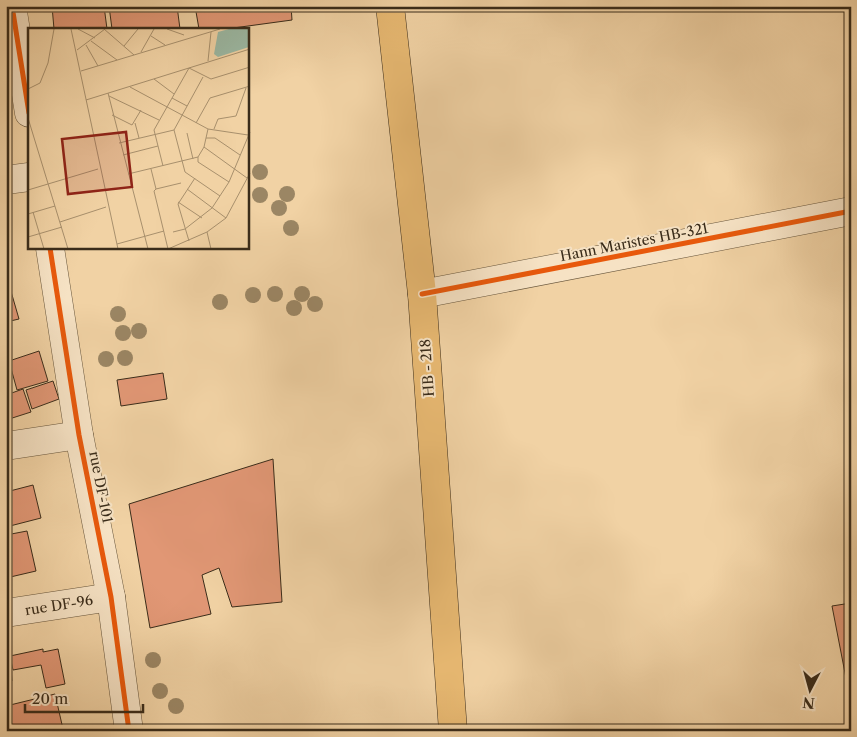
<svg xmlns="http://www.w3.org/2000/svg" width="857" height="737" viewBox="0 0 857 737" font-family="'Libre Caslon Text',serif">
  <rect width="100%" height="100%" fill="#f1d2a4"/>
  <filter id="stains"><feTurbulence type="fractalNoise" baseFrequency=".004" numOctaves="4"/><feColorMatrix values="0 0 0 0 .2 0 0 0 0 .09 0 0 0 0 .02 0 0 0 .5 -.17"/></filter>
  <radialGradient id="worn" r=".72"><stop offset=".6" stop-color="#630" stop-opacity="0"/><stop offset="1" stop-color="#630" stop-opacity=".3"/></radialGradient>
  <g fill="#e19775" stroke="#3a2c1a">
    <polygon points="52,6 104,6 107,29 54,29"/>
    <polygon points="109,6 177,6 180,29 112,29"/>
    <polygon points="195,6 291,6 292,20 226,29 199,29"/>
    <polygon points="10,288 19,319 6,322 6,289"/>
    <polygon points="39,351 48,381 17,390 9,361"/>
    <polygon points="163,373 167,399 121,406 117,380"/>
    <polygon points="53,381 59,399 32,409 26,390"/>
    <polygon points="23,389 31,412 6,420 6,395"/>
    <polygon points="273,459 282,602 232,607 219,568 202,575 211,614 150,628 129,504"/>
    <polygon points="33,485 41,518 6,527 6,492"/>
    <polygon points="27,531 36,571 6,578 6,535"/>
    <polygon points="851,603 851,704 832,606"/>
    <polygon points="43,649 43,652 58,649 65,684 46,688 41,665 13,670 10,656"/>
    <polygon points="6,656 10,656 12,681 6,681"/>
    <polygon points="55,694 63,729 69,731 6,731 6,706"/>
  </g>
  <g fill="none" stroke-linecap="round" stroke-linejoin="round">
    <g stroke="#68563c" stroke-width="29">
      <g id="minor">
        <polyline points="12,6 29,113"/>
        <polyline points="6,180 29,177"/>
        <polyline points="50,248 79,435 111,597 129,731"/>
        <polyline points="422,294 851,211"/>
        <polyline points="6,446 79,435"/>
        <polyline points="6,613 111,597"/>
      </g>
    </g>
    <g stroke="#3a2c1a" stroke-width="29">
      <polyline id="major" points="390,6 422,294 453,731"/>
    </g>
    <use href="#minor" stroke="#f6e2c4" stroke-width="28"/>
    <use href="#major" stroke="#e8b972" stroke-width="28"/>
    <g stroke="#f6e2c4" stroke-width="8">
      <g id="cycleway">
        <polyline points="12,6 29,113"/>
        <polyline points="50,248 79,435 111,597 129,731"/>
        <polyline points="422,294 851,211"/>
      </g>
    </g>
    <use href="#cycleway" stroke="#e8590c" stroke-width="5"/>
  </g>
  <g fill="#9b8664">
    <circle cx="260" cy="172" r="8"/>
    <circle cx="287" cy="194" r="8"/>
    <circle cx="260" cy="195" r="8"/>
    <circle cx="279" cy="208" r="8"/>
    <circle cx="291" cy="228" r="8"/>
    <circle cx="275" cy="294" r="8"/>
    <circle cx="302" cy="294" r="8"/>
    <circle cx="253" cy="295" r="8"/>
    <circle cx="220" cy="302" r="8"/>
    <circle cx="315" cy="304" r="8"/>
    <circle cx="294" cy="308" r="8"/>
    <circle cx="118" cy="314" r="8"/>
    <circle cx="139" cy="331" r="8"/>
    <circle cx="123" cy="333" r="8"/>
    <circle cx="125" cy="358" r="8"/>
    <circle cx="106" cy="359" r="8"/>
    <circle cx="153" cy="660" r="8"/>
    <circle cx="160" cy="691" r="8"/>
    <circle cx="176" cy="706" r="8"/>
  </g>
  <g text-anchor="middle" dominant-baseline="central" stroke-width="4" stroke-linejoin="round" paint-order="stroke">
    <g font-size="14" fill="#3a2c1a" stroke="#f6e2c4">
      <text transform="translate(634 242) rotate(-11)">Hann Maristes HB-321</text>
      <text transform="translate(427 368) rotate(-94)">HB - 218</text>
      <text transform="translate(101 487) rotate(79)">rue DF-101</text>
      <text transform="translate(59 605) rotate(-9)">rue DF-96</text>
    </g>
  </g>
  <g transform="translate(28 28)">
    <rect width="221" height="221" fill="#f1d2a4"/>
    <path d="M201 1H221V19L190 29 186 26 190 4Z" fill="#9bb8a3"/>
    <path fill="none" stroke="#a8906d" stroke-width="1" d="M43 1 90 221M50 1 67 10M76 1 106 27M139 1 156 7M123 8 137 17M63 13 89 32M58 17 70 38M96 18 110 1M49 22 77 1M113 24 126 1M180 33 183 4M53 43 192 1M126 51 146 66M102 59 180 101 220 107M0 61 12 55 20 35 26 1M80 65 120 221M81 68 131 92M144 70 159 78M58 72 222 21M84 87 104 97 113 82M0 90 40 221M107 95 111 110M168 95 182 70 222 58M186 101 190 91 208 88 218 60M146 102 157 144 192 168M146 102 175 49M159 105 165 131M178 110H187L212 127M91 115 146 102M176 119 219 150M95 127 130 118M170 129V134L201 154M170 129 176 119 180 101M135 138 126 102 161 40 183 51 222 39M123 141 128 161M100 146 170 129M128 161 126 163 140 221M128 161 153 155M159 161 198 190M0 162 70 141M150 174 174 190M5 184 16 221M0 186 27 178M32 194 78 179M145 204 157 201 184 180 201 154 222 104M179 204 183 221M0 209 34 199M161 213 150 176 167 150M89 216 136 203M140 221 179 204 198 190 222 145"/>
    <path fill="#8f2418" fill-opacity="0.15" stroke="#8f2418" stroke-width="2.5" d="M98 104 104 159 40 166 34 111Z"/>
    <rect width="221" height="221" fill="none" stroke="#3a2c1a" stroke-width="2.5"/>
  </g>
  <rect width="857" height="737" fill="none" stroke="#f1d2a4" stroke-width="25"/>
  <rect x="8" y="8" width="842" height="722" fill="none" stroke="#3a2c1a" stroke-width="2.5"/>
  <rect x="12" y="12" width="832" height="712" fill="none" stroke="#3a2c1a"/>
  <g transform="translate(810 690) rotate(186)" stroke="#f6e2c4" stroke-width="4" paint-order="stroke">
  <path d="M0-4L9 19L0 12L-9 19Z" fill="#3a2c1a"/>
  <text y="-8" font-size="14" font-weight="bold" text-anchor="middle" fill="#3a2c1a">N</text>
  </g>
  <path d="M25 704v8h118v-8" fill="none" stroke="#3a2c1a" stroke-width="2.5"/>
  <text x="32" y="704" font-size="15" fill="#3a2c1a" stroke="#f6e2c4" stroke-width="4" paint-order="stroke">20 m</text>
  <rect width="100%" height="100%" filter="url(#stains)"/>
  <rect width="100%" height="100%" fill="url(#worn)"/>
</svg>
